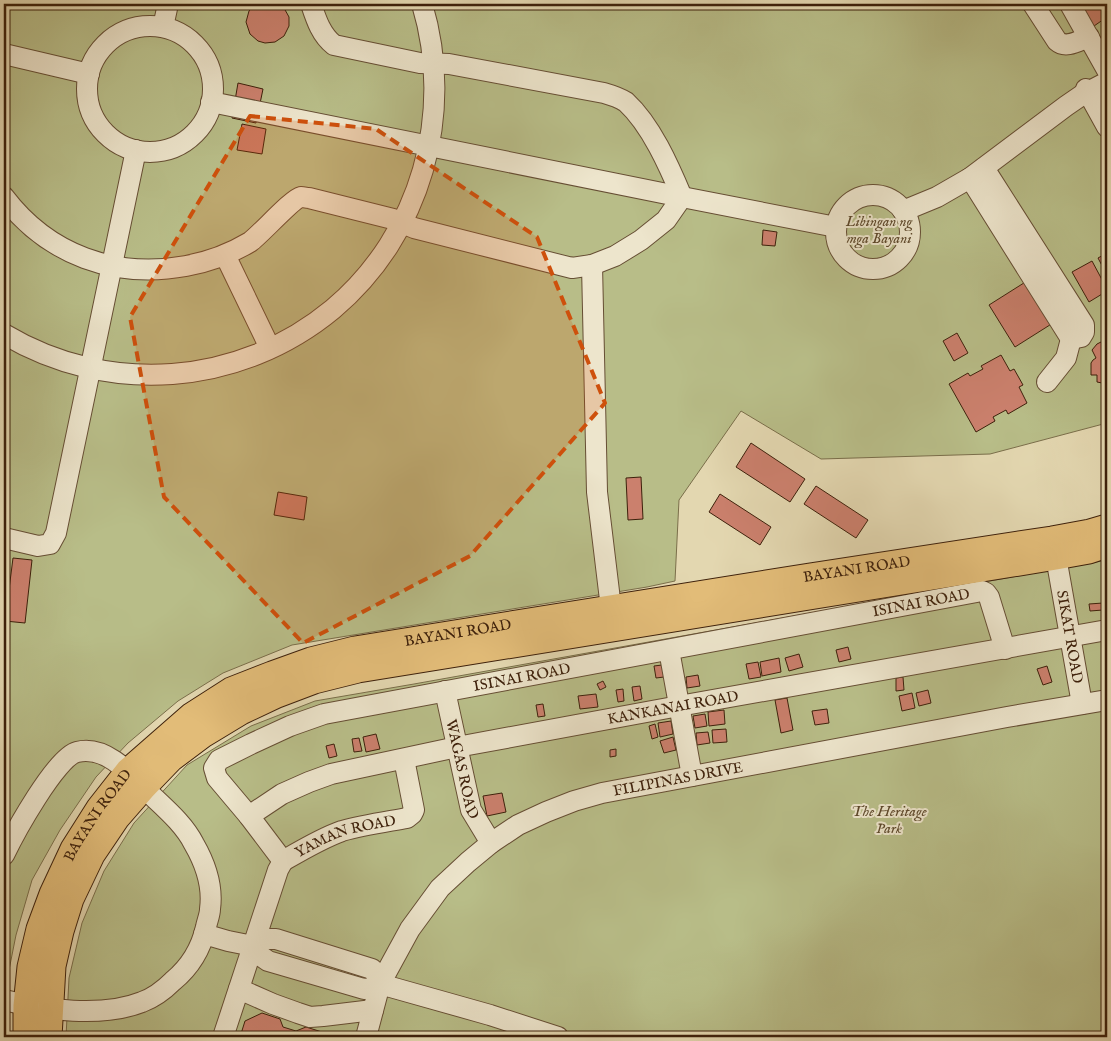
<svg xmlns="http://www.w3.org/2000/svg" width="1111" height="1041" viewBox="0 0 1111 1041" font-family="'IM FELL English',serif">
  <rect width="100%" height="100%" fill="#e3d7b0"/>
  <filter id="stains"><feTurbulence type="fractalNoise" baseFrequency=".004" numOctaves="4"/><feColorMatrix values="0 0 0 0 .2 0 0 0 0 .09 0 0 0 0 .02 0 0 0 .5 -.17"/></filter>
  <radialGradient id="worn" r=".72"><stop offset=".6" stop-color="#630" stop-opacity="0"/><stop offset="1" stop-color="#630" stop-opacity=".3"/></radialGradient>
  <g fill="#b8bd88" stroke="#7a6e4a">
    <polygon points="4,4 1107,4 1107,423 990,454 821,459 741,411 679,500 675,581 647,587 292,645 223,673 178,701 128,743 96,777 60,830 32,880 16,935 4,995"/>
    <polygon points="1107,560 1107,1037 66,1037 69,978 82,923 104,871 134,823 187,765 251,726 315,701 414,684"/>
  </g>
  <g fill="#cb806d" stroke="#3d200b">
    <polygon points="255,4 278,4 284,8 289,17 289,26 284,36 275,42 265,43 258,41 250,34 246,22 249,11"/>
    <polygon points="1084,4 1107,4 1107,17 1094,26 1081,5"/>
    <polygon points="238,83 263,89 256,123 232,118"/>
    <polygon points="242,124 266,129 262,154 237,150"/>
    <polygon points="763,230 777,232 775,246 762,245"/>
    <polygon points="1107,253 1107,275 1098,258"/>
    <polygon points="1092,261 1107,289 1107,291 1089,302 1072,272"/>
    <polygon points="1027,281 1053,323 1015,347 989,305"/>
    <polygon points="957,333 968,353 954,361 943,341"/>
    <polygon points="1107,339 1107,384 1097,382 1097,375 1091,375 1091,363 1093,360 1096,358 1092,350 1097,344"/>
    <polygon points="1001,355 1010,371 1014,369 1023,385 1019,387 1027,403 1008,414 1006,410 993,417 995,421 976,432 949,384 968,373 970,376 983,369 981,366"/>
    <polygon points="751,443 805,479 790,502 736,467"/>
    <polygon points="641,477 643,519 628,520 626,478"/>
    <polygon points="816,486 868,520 856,538 804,504"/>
    <polygon points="278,492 307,497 304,520 274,515"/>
    <polygon points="720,494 771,527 760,545 709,512"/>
    <polygon points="13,558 32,560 25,623 5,621"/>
    <polygon points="1103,603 1103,610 1090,611 1089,604"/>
    <polygon points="848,647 851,659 839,662 836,650"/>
    <polygon points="799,654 803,667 789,671 785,658"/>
    <polygon points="779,658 781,672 762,676 760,662"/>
    <polygon points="758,662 761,677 749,679 746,664"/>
    <polygon points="662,665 664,677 656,678 654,666"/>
    <polygon points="1047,666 1052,682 1043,685 1037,669"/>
    <polygon points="698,675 700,686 687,688 686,677"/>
    <polygon points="903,677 904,690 896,691 896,678"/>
    <polygon points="603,681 606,687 600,690 597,684"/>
    <polygon points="640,686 642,699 634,701 632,687"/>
    <polygon points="623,689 624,701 618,702 616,690"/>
    <polygon points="928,690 931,703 919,706 916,693"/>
    <polygon points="912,693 915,708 902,711 899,696"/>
    <polygon points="596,694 598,707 580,709 578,696"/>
    <polygon points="787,698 793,730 781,733 775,700"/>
    <polygon points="543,704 545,716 538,717 536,705"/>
    <polygon points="827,709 829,723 815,725 812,711"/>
    <polygon points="724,710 725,724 709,726 708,712"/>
    <polygon points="705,714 707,726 695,728 693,716"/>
    <polygon points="671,721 673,734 660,737 658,723"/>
    <polygon points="655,724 658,737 652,739 649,726"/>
    <polygon points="726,729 727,742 713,743 712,730"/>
    <polygon points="708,732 710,743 697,745 696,733"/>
    <polygon points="376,734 380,749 366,752 363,737"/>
    <polygon points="673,737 676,750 664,753 660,741"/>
    <polygon points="359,738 362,751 354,752 352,739"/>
    <polygon points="334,744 337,756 329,758 326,746"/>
    <polygon points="616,749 616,756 610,757 610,750"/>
    <polygon points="502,793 506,812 487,816 483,796"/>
    <polygon points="262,1013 280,1019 283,1027 296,1031 306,1027 322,1032 325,1037 240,1037 245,1021"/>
  </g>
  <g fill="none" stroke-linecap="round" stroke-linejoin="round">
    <g stroke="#664e34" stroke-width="22">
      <g id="minor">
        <path d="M1033 4 1057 41C1066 49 1078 41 1089 37"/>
        <polyline points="1070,4 1107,70"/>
        <circle cx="150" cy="89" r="63"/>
        <polyline points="163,27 168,4"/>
        <polyline points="4,54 89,74"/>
        <polyline points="1086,89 1107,127"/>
        <polyline points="211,102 682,197 836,227"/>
        <polyline points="970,178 1071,339 1081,337 1084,332 1084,325 984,168"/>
        <circle cx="873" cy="232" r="37"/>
        <path d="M4 197C48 255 115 279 186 266 208 262 230 254 250 242 261 234 292 199 301 197 304 197 306 198 309 198L393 219 414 228 572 268 592 265 615 256 641 240 666 220 682 197C669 166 651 125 626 102 620 98 611 95 604 93L449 64 420 63 334 45C321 35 316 19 311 4"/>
        <polyline points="903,211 937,197 970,178 1066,106 1082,95 1107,82"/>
        <polyline points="225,255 270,348"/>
        <polyline points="592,265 597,492 611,608"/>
        <path d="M4 334C108 396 239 387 333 309 421 235 455 114 422 4"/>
        <polyline points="1047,382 1066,358 1071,339"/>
        <polyline points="4,538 38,546 50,544 56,533 136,150"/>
        <path id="s1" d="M1056 557 1082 704"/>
        <polyline points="669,650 692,776"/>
        <path id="s2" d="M445 691 471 810 491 843"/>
        <path id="s3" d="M249 816 282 794 309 782 331 774 457 747 679 706 1107 630"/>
        <path d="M4 855C14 834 56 757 77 752 104 745 128 771 144 788 161 805 183 822 194 844 205 863 213 887 210 909 210 915 207 921 206 927 201 949 190 967 173 981 164 990 153 998 142 1002 102 1018 44 1010 4 1000"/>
        <path id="s4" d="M283 861 249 816 217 778 214 768 219 760 251 744 290 726 324 714 982 591 986 593 989 597 1005 649"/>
        <path id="s5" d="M283 861C302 850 322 838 342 831 363 825 385 822 407 818L412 814 414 810 404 759"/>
        <polyline points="204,934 228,941 253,946 265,939 276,939 372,969 377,975 380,984"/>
        <polyline points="253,946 258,954 268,961 364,989 373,988 380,984 490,1015 558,1037"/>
        <polyline points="239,989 273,1004 298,1013 310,1017 323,1016 373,1010"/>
        <polyline points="223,1037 278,870 283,861"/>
        <path id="s6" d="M366 1037 380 984 410 929 440 888 468 862 491 843 518 825 546 812 574 801 602 793 1007 717 1107 700"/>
      </g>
    </g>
    <g stroke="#3d200b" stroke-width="27">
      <g id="major">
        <path id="s7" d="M26 1037V1006L30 967 39 929 52 894 73 849 99 808 128 771 192 715 231 690 272 674 311 660 355 649 810 576 1052 539 1090 532 1107 527"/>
        <polyline points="49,1037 53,966 61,931 71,899 92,855 117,818 144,787 171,759 203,735 241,712 277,695 314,681 358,670 1056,557 1089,551 1107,545"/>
      </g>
    </g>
    <use href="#minor" stroke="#ede5cc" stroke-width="20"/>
    <use href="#major" stroke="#e2bc78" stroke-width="25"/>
  </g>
  <path fill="#ce500c" fill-opacity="0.2" stroke="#ce500c" stroke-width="4" stroke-dasharray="10 6" stroke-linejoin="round" d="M250 116 376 129 537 237 605 403 470 556 303 643 164 497 130 317Z"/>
  <g text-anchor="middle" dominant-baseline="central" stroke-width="4" stroke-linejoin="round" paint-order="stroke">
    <g font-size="15" font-style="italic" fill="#5c472a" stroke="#ede5cc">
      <text x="879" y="221">Libingan ng<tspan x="879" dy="17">mga Bayani</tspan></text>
      <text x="889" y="811">The Heritage<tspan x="889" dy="17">Park</tspan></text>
    </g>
    <g font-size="15" fill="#3d200b" stroke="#ede5cc">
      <text stroke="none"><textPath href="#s7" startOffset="1062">BAYANI ROAD</textPath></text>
      <text stroke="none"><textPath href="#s4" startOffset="848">ISINAI ROAD</textPath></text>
      <text stroke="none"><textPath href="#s7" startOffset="658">BAYANI ROAD</textPath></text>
      <text stroke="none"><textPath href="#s1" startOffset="81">SIKAT ROAD</textPath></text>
      <text stroke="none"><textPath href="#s4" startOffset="442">ISINAI ROAD</textPath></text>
      <text stroke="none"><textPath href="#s3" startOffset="441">KANKANAI ROAD</textPath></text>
      <text stroke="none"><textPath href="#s2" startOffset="80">WAGAS ROAD</textPath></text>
      <text stroke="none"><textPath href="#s6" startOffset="436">FILIPINAS DRIVE</textPath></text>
      <text stroke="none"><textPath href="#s7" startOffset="238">BAYANI ROAD</textPath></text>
      <text stroke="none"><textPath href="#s5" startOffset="68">YAMAN ROAD</textPath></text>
    </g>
  </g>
  <rect width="1111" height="1041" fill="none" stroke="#e3d7b0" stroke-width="20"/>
  <rect x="5" y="5" width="1101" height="1031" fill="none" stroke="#3d200b" stroke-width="2.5"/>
  <rect x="10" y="10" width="1091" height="1021" fill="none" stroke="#3d200b"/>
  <rect width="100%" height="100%" filter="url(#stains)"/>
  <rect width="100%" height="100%" fill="url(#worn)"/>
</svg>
